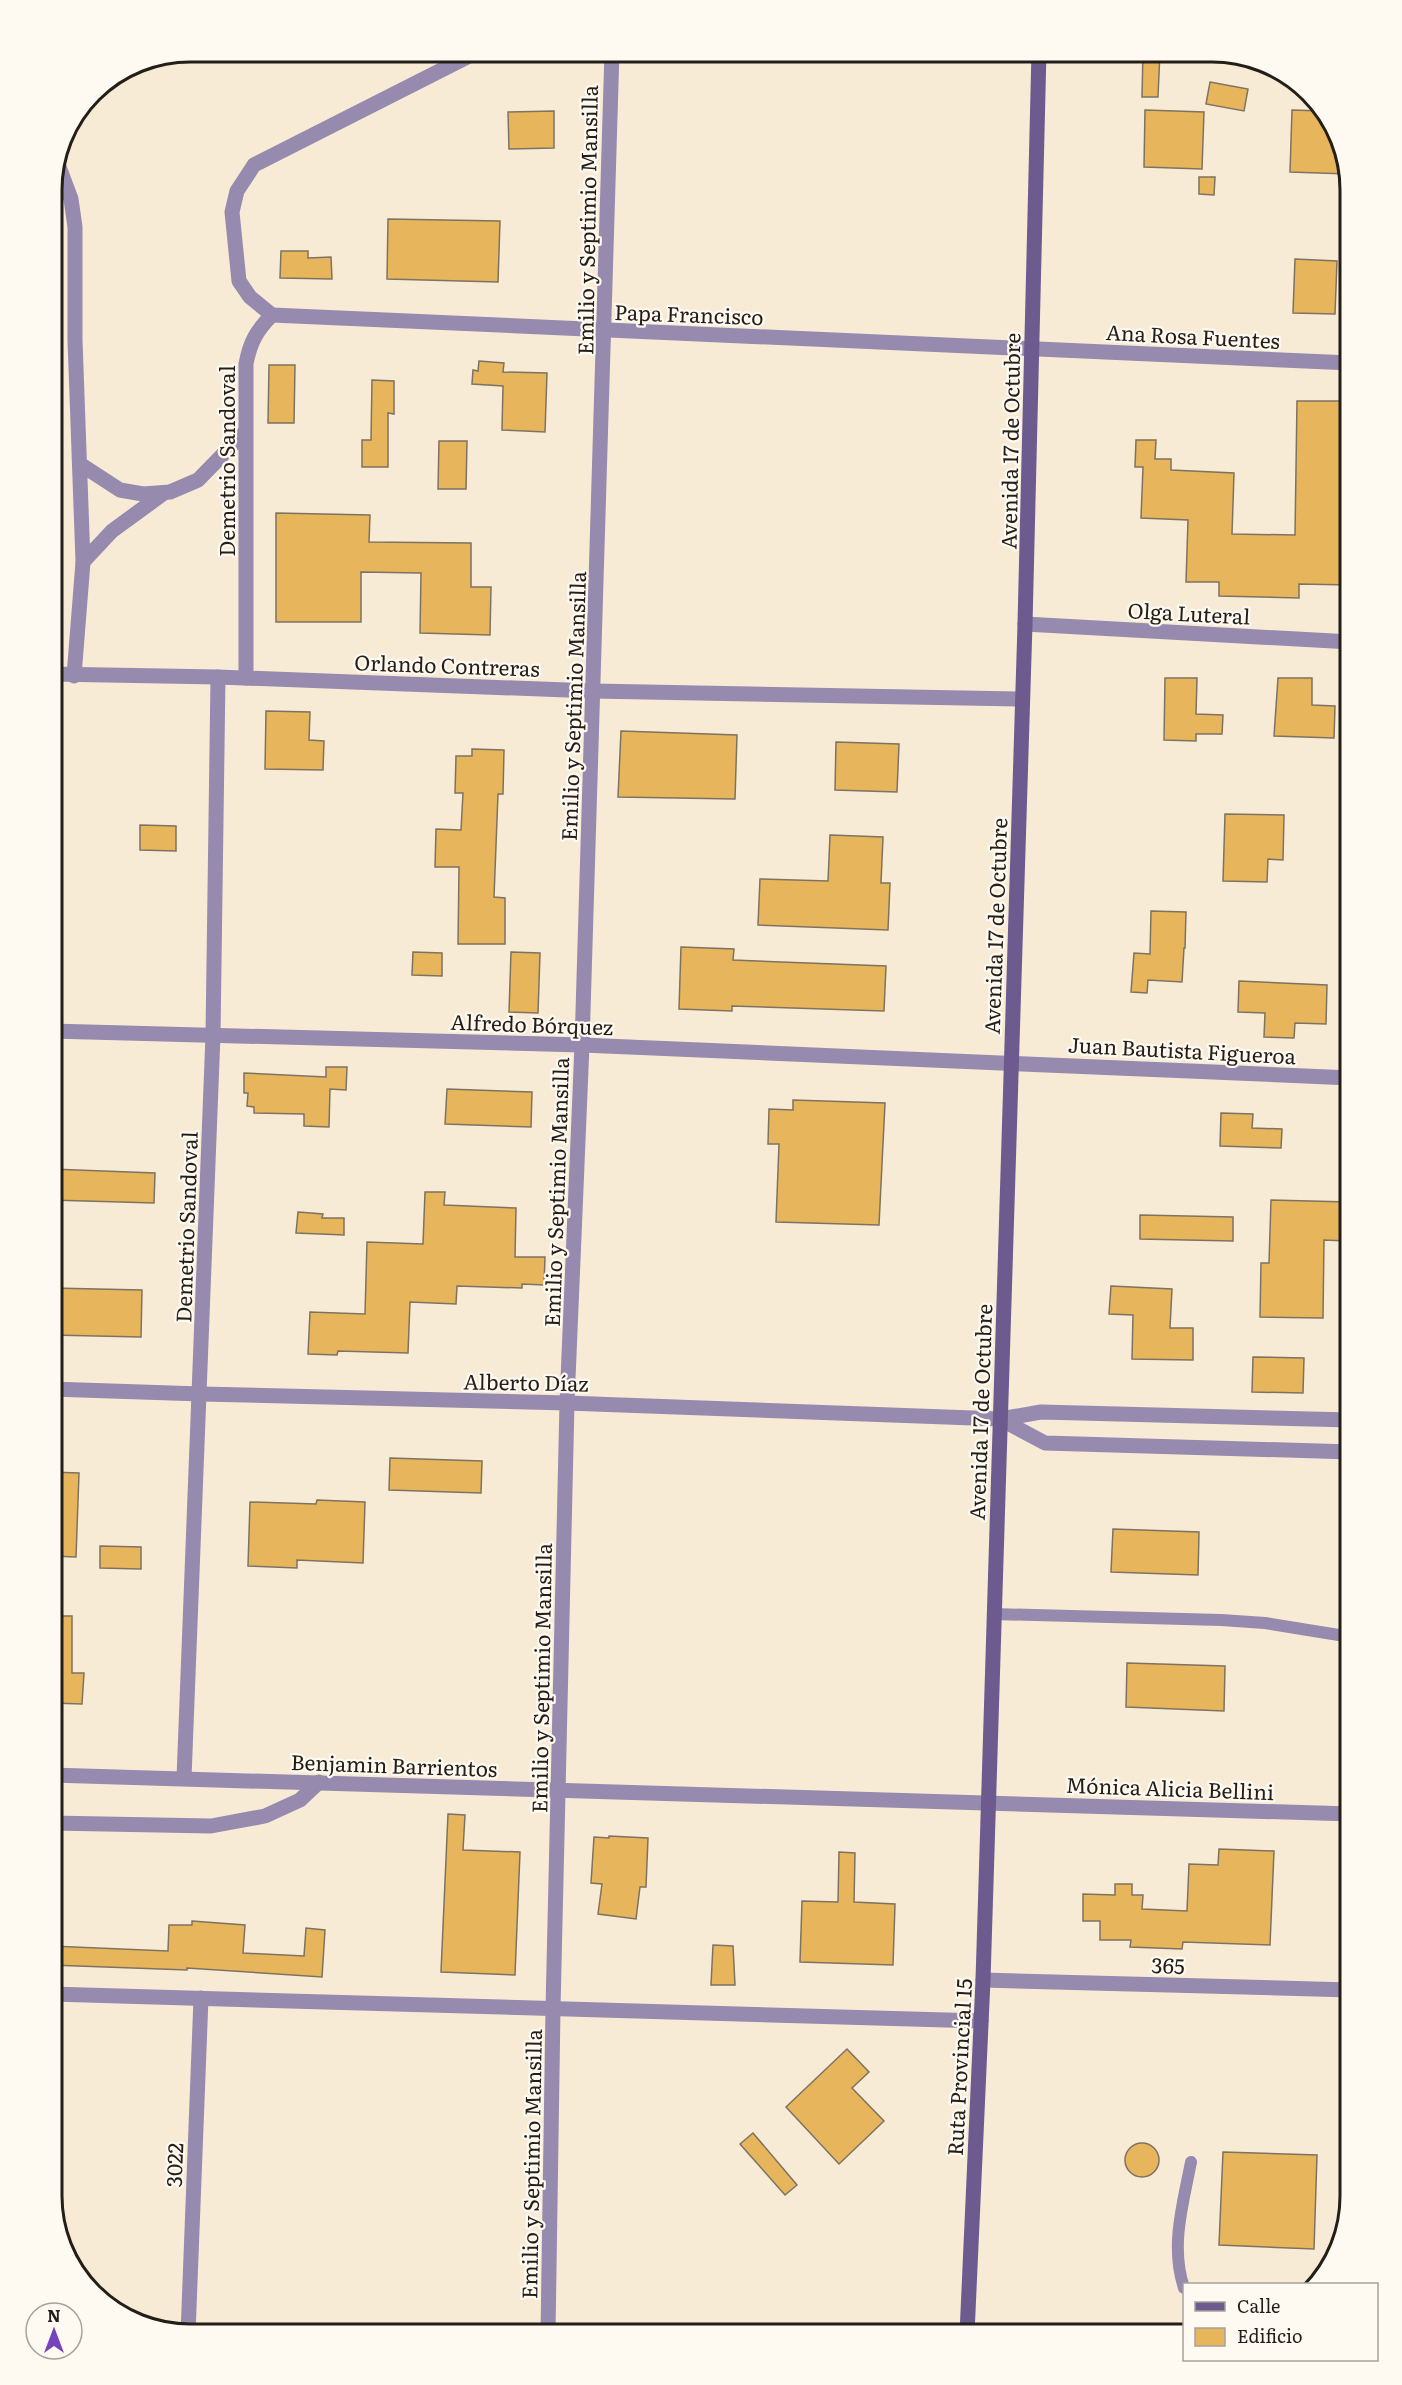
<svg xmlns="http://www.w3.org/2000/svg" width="1402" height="2385" viewBox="0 0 1402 2385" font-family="Literata,serif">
  <rect width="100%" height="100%" fill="#f7ebd6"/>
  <g fill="#e7b65c" stroke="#7e7361" stroke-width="1.5">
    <polygon points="1143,51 1160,51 1158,97 1142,97"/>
    <polygon points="1210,82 1248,89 1244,111 1206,104"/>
    <polygon points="1145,110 1204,112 1202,169 1144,167"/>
    <polygon points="1292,110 1322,111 1337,129 1347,174 1290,172"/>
    <polygon points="554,111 554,148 509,149 508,112"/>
    <polygon points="1199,177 1215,177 1214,195 1199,194"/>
    <polygon points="388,219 500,221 498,282 387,279"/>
    <polygon points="281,251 308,251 308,258 331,257 332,279 280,278"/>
    <polygon points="1295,259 1337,261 1335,314 1293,313"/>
    <polygon points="479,361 504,363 503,372 547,373 545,432 502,430 503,386 472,384 473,370 478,371"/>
    <polygon points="269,365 295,365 294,423 268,423"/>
    <polygon points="372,380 394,381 394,414 388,413 388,467 362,467 362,440 371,440"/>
    <polygon points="1297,401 1351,401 1351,585 1299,584 1299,598 1219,596 1219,582 1186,582 1188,520 1141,518 1143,467 1135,467 1136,440 1156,440 1155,459 1171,459 1171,470 1234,473 1232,534 1295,535"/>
    <polygon points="439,441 467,441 466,489 438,489"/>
    <polygon points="276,513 370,515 369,542 471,543 471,587 491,587 490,635 420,633 421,573 361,572 361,622 276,622"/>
    <polygon points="1165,678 1197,678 1196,714 1223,715 1222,734 1196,734 1196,741 1164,740"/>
    <polygon points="1278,678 1312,678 1312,705 1335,706 1334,738 1274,736"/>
    <polygon points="266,711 310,712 309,740 324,741 323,770 265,769"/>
    <polygon points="621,731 737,735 735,799 618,797"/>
    <polygon points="836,742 899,744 897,792 835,790"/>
    <polygon points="472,749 504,750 503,794 498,794 494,897 505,898 505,944 458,944 459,867 435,867 436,829 461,830 463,793 455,793 456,756 472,756"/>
    <polygon points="1225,814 1284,815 1283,860 1268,859 1267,882 1223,881"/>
    <polygon points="140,825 176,826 176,851 140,850"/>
    <polygon points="830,835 883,837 881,883 890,883 888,930 758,925 760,879 828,881"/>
    <polygon points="1151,911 1186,912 1185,948 1184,948 1182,982 1148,980 1147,993 1131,992 1134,953 1150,954"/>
    <polygon points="681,947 734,949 733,960 886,966 884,1011 732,1006 732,1011 679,1009"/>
    <polygon points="413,952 442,953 442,976 412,975"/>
    <polygon points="511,952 540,953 538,1013 509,1012"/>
    <polygon points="1239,981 1327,985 1326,1024 1295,1023 1294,1038 1264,1037 1265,1013 1238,1012"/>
    <polygon points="326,1067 347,1067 346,1090 330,1089 329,1127 304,1126 304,1114 254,1113 254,1107 247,1106 248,1093 244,1093 244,1073 326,1077"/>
    <polygon points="447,1089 532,1092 531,1127 445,1124"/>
    <polygon points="793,1100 885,1103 879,1225 776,1222 779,1144 768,1144 769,1109 793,1110"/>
    <polygon points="1221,1113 1253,1114 1252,1128 1282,1129 1281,1148 1220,1146"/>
    <polygon points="51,1169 155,1173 154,1203 51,1200"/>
    <polygon points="425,1192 445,1192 444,1205 516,1208 515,1257 545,1257 544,1285 522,1284 522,1288 457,1286 456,1304 410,1302 408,1353 338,1351 337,1355 308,1354 310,1312 365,1314 367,1242 423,1244"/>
    <polygon points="1271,1200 1348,1202 1347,1241 1324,1240 1323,1318 1260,1317 1261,1263 1269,1263"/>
    <polygon points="298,1212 323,1214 322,1218 344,1218 344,1235 296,1233"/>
    <polygon points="1140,1215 1233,1217 1233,1241 1140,1239"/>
    <polygon points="1111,1286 1172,1289 1170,1328 1193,1328 1193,1360 1132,1359 1133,1315 1109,1314"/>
    <polygon points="52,1288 142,1290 141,1337 51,1335"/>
    <polygon points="1253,1357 1304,1358 1303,1393 1252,1392"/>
    <polygon points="390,1458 482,1461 481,1493 389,1490"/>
    <polygon points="51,1472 79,1473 76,1557 51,1556"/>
    <polygon points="317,1500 365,1502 363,1563 297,1560 297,1568 248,1566 250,1502 316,1504"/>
    <polygon points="1113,1529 1199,1532 1198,1575 1111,1572"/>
    <polygon points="100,1546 141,1547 141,1569 100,1568"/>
    <polygon points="51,1616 72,1616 72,1673 84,1673 82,1704 51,1703"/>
    <polygon points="1127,1663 1225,1666 1224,1711 1126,1707"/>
    <polygon points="448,1814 465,1815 463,1850 520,1852 515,1975 441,1972"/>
    <polygon points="609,1836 648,1838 646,1887 640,1887 636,1919 598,1914 602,1884 591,1883 594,1837 609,1838"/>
    <polygon points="1219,1849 1274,1851 1270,1945 1183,1942 1182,1949 1130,1947 1131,1940 1100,1940 1100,1921 1083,1921 1083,1894 1115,1895 1115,1884 1132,1884 1132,1895 1143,1895 1142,1909 1187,1911 1189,1864 1218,1865"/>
    <polygon points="839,1852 855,1853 854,1902 895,1904 893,1965 800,1962 802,1901 838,1902"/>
    <polygon points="192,1921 245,1925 243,1953 304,1956 306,1928 325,1930 322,1977 187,1968 187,1970 51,1965 51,1946 168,1951 169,1925 192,1925"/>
    <polygon points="713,1945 733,1946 735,1985 711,1985"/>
    <polygon points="847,2049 869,2072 852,2088 884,2121 839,2164 786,2107"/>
    <polygon points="753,2133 797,2185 785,2195 740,2144"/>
    <circle cx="1142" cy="2160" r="17"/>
    <polygon points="1223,2152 1317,2155 1314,2249 1219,2245"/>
  </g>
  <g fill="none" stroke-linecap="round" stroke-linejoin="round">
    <g stroke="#968aae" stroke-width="12">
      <polyline points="993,1614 1221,1620 1265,1623 1351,1637"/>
      <path d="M1184 2288C1170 2246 1183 2204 1191 2162"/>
    </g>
    <g stroke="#968aae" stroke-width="15">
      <polyline points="56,159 71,199 75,227 75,340 83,562 74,676"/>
      <polyline points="272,315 1351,363"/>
      <polyline points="80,464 120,490 143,494 170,492 198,480 245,432"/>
      <polyline points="83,562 112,531 164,493"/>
      <polyline points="1025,624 1351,642"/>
      <polyline points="51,674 218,677 593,691 1022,699"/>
      <path d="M246 678V364C250 342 257 330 272 315L250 297 239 281 232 212 237 191 254 165 479 51"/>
      <polyline points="51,1031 582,1045 1351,1078"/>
      <polyline points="1000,1419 1045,1443 1351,1452"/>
      <polyline points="1000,1419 1041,1412 1351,1420"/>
      <polyline points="51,1775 1351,1814"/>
      <polyline points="184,1778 213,1035 218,677"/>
      <polyline points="51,1823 211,1826 265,1816 300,1800 319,1782"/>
      <polyline points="983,1980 1351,1990"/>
      <polyline points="51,1994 981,2021"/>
      <polyline points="188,2334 201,1998"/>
      <polyline points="548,2334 553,2009 567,1403 582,1045 612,51"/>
    </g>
    <polyline stroke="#968aae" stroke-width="15" points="51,1389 201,1394 567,1403 1000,1419"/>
    <polyline stroke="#6d5a8e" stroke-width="15" points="967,2334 983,1980 1025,624 1039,51"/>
  </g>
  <g text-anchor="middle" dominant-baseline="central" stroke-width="4.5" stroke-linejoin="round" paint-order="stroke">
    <g font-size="21" fill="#231f18" stroke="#fef9f1">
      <text transform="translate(586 220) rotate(-89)">Emilio y Septimio Mansilla</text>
      <text transform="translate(689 313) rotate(2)">Papa Francisco</text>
      <text transform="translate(1193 335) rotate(3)">Ana Rosa Fuentes</text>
      <text transform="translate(1009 441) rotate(-89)">Avenida 17 de Octubre</text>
      <text transform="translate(225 461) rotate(-90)">Demetrio Sandoval</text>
      <text transform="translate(1189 612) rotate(3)">Olga Luteral</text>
      <text transform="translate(447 664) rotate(2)">Orlando Contreras</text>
      <text transform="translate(572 706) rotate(-88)">Emilio y Septimio Mansilla</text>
      <text transform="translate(994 926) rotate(-88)">Avenida 17 de Octubre</text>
      <text transform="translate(532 1023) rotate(2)">Alfredo Bórquez</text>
      <text transform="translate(1182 1049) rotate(3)">Juan Bautista Figueroa</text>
      <text transform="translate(555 1192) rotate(-88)">Emilio y Septimio Mansilla</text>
      <text transform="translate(185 1227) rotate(-88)">Demetrio Sandoval</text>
      <text transform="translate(526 1381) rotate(1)">Alberto Díaz</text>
      <text transform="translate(979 1412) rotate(-88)">Avenida 17 de Octubre</text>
      <text transform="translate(540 1678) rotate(-89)">Emilio y Septimio Mansilla</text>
      <text transform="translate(394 1764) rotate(2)">Benjamin Barrientos</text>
      <text transform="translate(1170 1787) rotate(2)">Mónica Alicia Bellini</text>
      <text transform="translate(1168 1964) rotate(2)">365</text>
      <text transform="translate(958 2067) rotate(-87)">Ruta Provincial 15</text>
      <text transform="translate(530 2164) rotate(-89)">Emilio y Septimio Mansilla</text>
      <text transform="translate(173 2165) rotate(-88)">3022</text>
    </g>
  </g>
  <path d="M0 0H1402V2385H0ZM190 62H1212A128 128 0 0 1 1340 190V2196A128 128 0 0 1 1212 2324H190A128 128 0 0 1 62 2196V190A128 128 0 0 1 190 62Z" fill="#fef9f1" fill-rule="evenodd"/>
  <path fill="none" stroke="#231f18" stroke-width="3" d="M190 62H1212A128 128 0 0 1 1340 190V2196A128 128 0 0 1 1212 2324H190A128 128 0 0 1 62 2196V190A128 128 0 0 1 190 62Z"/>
  <rect x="1183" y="2283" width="195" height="78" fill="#fef9f1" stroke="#a6a29a" stroke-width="1.5"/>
  <rect x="1195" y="2302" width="30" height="9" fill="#6d5a8e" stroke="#a6a29a" stroke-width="1.5"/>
  <text x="1237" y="2313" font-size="18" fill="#231f18">Calle</text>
  <rect x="1195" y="2328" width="30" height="18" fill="#e7b65c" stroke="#a6a29a" stroke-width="1.5"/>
  <text x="1237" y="2343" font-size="18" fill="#231f18">Edificio</text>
  <g transform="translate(54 2331)"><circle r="28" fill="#fef9f1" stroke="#a6a29a" stroke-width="1.5"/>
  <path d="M0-4.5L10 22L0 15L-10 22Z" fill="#7743ba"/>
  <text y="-9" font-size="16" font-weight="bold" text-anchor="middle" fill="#231f18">N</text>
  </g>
</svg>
